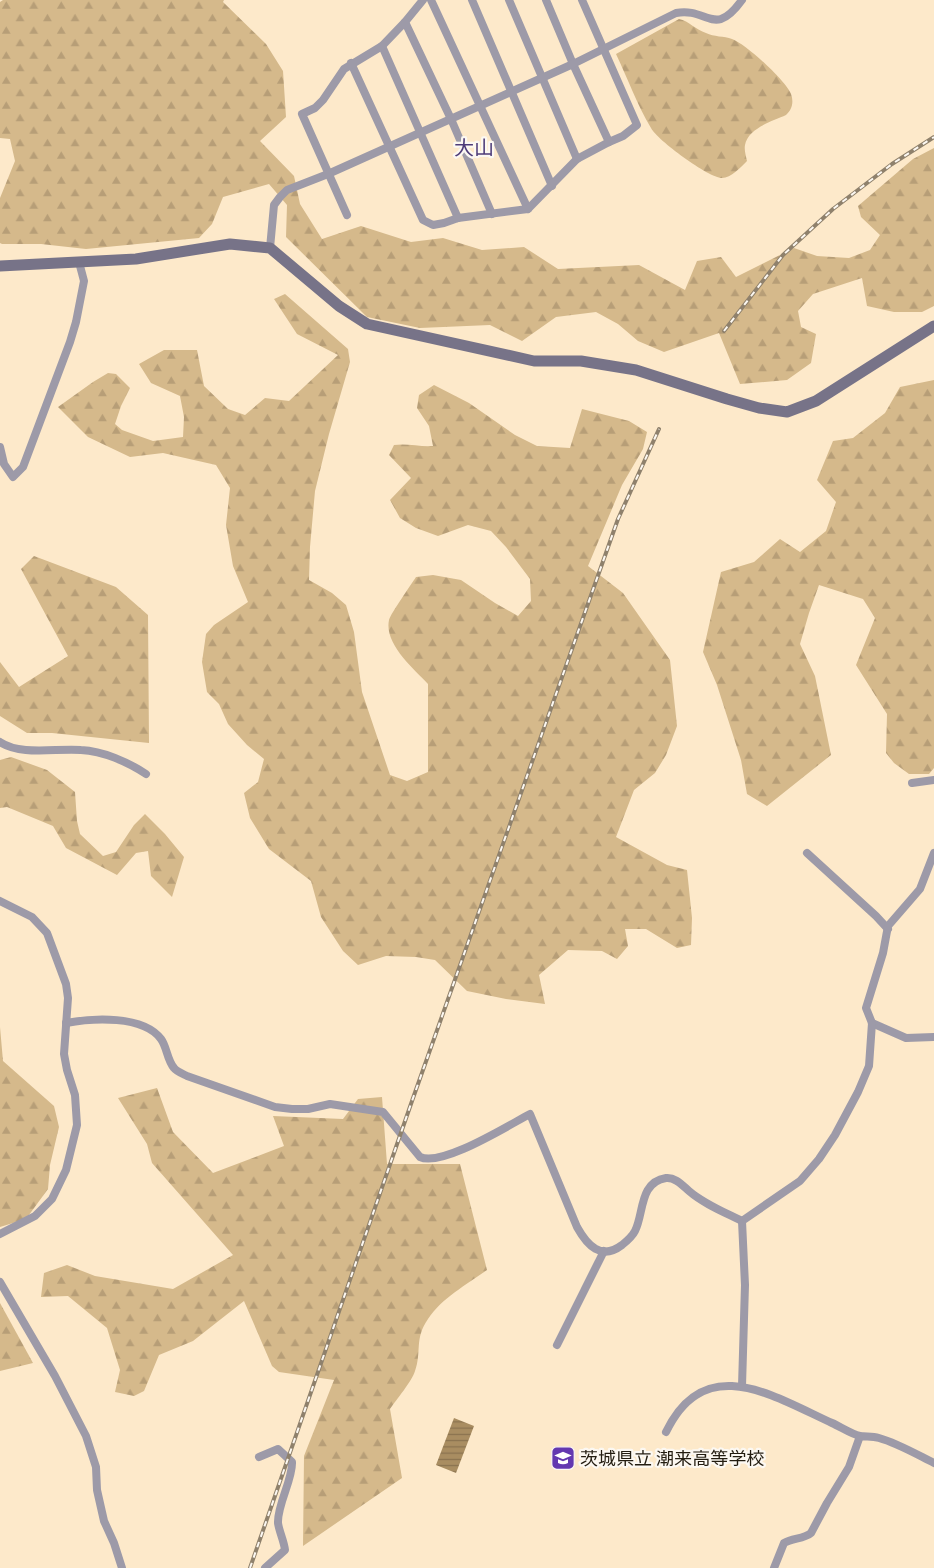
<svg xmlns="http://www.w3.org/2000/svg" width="934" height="1568" viewBox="0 0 934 1568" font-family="'Roboto Condensed','Noto Sans JP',sans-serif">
  <defs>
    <pattern id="forest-firs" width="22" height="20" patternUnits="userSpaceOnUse" patternTransform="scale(1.25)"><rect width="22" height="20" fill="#d5b98b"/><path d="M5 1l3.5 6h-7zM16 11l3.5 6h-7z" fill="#b79e77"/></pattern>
    <pattern id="water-rules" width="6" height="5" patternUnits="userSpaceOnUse" patternTransform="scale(1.25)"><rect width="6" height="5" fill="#a98d61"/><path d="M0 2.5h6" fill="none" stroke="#89724f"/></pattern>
  </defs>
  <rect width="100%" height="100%" fill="#fde9ca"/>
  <g fill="url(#forest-firs)">
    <polygon points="3,0 224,0 223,2 266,44 283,71 286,117 260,141 294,176 300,204 322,239 361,226 411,242 443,238 482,250 524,247 558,269 639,265 685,290 697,261 721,257 736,277 794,248 817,256 849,258 870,250 880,235 861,217 858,206 913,159 934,148 934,306 922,312 894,312 867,306 862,278 813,294 798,311 801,327 816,334 811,363 787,380 740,384 719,333 664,352 638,341 618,324 596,312 556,317 522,341 490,325 420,328 367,317 286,237 287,205 269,184 223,197 212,224 199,238 86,249 41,244 2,244 0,243 0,198 15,161 10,139 0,138 0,2"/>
    <path d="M679 19C689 21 696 30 706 33 714 37 724 36 732 39 746 44 786 81 791 94 794 102 792 110 786 115 773 121 748 128 745 145 744 150 746 156 747 161 741 167 731 178 722 178 709 178 657 140 651 128 637 105 628 79 616 54Z"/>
    <path d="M285 294 348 349 350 362 329 434 315 491 310 547 309 580 332 593 346 605 354 632 362 692 390 775 407 781 428 772V684C413 668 384 644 389 620 391 613 411 585 416 577L433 575 461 580 495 603 518 616 531 601 530 579 506 547 491 531 468 525 438 536 416 528 400 518 390 500 411 478 389 455 394 445C407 443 420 447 433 446L429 426 417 408 419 395 434 385 469 403 515 435 537 446 570 448 582 409 629 421 647 432 643 449 622 485 588 566 623 593 670 660 677 726 666 755 655 773 634 790 616 837 667 865 687 870 692 918 691 945 677 948 646 929H625L628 946 617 959 602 951 568 950 539 975 545 1004 506 999 467 991 435 960 416 957 386 956 358 965 343 951 321 917 311 881 269 849 250 818 244 793 258 782 264 759 247 745 228 724 219 704 207 692 202 662 206 634 214 625 248 602 233 566 226 525 230 488 216 465 163 453 130 457 88 437 58 407 93 382 108 373 116 374 130 388 121 406 115 424 122 430 153 441 183 437 184 417 180 396 151 383 139 364 164 350H197L204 386 228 409 245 415 265 398 289 401 338 355 297 334 274 299Z"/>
    <polygon points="934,380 934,768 929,774 909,774 894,763 886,753 887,714 856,665 875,618 863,599 819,585 809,613 800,644 815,676 831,755 767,806 747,794 741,760 717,685 703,652 721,572 754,562 780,539 800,552 826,531 836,502 817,480 833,441 853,438 885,413 900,387"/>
    <polygon points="34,556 116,587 148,615 149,743 52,733 27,733 0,716 0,662 19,687 68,656 21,569"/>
    <polygon points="11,757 47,770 75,792 77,821 80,834 103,856 116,852 134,825 145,814 165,834 184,857 172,897 151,876 148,851 136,853 117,875 66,848 53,826 7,807 0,808 0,760"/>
    <polygon points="0,1027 3,1061 54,1106 59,1127 50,1165 48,1189 26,1219 0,1227"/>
    <path d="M157 1088 173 1132 213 1173 284 1146 273 1116 343 1119 358 1099 382 1097 387 1164H460L487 1270C466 1285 442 1298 428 1319 414 1339 422 1352 415 1371 412 1381 396 1400 390 1409L402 1478 303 1546 304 1456 334 1380 279 1372 272 1366 244 1301 193 1341 159 1355 144 1391 134 1396 115 1392 120 1370 107 1328 68 1296 41 1297 44 1273 67 1265 95 1276 173 1289 233 1255 152 1163 147 1144 118 1098Z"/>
    <polygon points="0,1303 33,1363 0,1371"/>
  </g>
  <polygon fill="url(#water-rules)" points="454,1418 474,1426 456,1473 436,1465"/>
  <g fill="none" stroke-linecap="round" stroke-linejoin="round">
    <g stroke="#9d9aa8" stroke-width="8">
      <polyline points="431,0 528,209"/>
      <polyline points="472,0 552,186"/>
      <polyline points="509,0 577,159"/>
      <polyline points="546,0 573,64 609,142"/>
      <polyline points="405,22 451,119 492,214"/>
      <polyline points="382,46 458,218"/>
      <polyline points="351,63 423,220 433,225 444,223 458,218 528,209 577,159 609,142 623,136 637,125 582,0"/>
      <polyline points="347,215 302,114 315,108 323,100 344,69 382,46 405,22 423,0"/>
      <path d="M270 248 274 205 280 197 287 190 328 174 573 64 676 13C708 7 714 39 742 0"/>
      <polyline points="0,447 4,464 13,477 23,467 70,342 76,322 84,281 79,262"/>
      <path d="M0 742C21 756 56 748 81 750 103 751 128 762 146 774"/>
      <polyline points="912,783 934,780"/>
      <polyline points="807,853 876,916 888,929"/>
      <polyline points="0,901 32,917 47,933 66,984 68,998 64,1054 67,1070 75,1095 77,1125 66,1170 52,1199 35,1216 0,1234"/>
      <path d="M66 1023C93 1018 143 1015 161 1039 167 1047 167 1060 174 1068 176 1071 183 1074 187 1076L275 1107 292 1109H308L330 1104 383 1112 420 1157C442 1167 507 1126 530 1114L577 1227C587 1245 601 1261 622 1245 627 1241 632 1237 635 1231 644 1214 639 1182 666 1178 675 1177 682 1185 689 1191 704 1204 724 1212 742 1221"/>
      <polyline points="872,1023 906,1038 934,1037"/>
      <polyline points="0,1282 55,1376 86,1436 96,1467 97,1490 104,1521 114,1543 122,1568"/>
      <polyline points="557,1345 604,1251"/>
      <polyline points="742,1386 745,1285 742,1221 800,1181 819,1159 835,1135 858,1092 869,1066 872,1023 866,1008 883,953 888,926 920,889 934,853"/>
      <path d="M666 1432C705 1351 773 1396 832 1423 841 1427 851 1434 860 1436 866 1437 872 1436 879 1438 897 1443 916 1454 934 1463"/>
      <path d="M259 1457 278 1449 292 1462C293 1479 277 1505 278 1523 279 1531 284 1541 285 1550L265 1568"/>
      <path d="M774 1568 784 1543C793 1538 804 1539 811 1533L827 1503 849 1467 860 1436"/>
    </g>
    <polyline stroke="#777388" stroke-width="11" points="0,266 136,259 230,244 270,248 339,306 367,324 534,361 581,361 636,370 727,399 759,408 787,412 816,401 934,326"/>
    <g stroke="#8f816c" stroke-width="4">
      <g id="rail">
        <polyline points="724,331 783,255 833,209 892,164 934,137"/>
        <polyline points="250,1568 412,1101 618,519 659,429"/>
      </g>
    </g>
    <use href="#rail" stroke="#fcf8f2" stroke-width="2" stroke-dasharray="5.5" stroke-linecap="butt"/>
  </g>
  <defs>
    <g id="school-square" transform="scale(1.25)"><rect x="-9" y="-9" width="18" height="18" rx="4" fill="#6338b0" stroke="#fcf8f2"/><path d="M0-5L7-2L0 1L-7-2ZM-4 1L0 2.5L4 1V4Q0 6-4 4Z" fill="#fff"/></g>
  </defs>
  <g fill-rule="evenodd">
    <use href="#school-square" x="563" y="1458"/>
  </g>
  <g text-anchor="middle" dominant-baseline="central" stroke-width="4.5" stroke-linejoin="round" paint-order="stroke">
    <g font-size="18" fill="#231c10" stroke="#fcf8f2" text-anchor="start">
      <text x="580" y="1458">茨城県立 潮来高等学校</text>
    </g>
    <g font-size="20" fill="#4d3b78" stroke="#fcf8f2">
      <text x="474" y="148">大山</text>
    </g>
  </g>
</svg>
